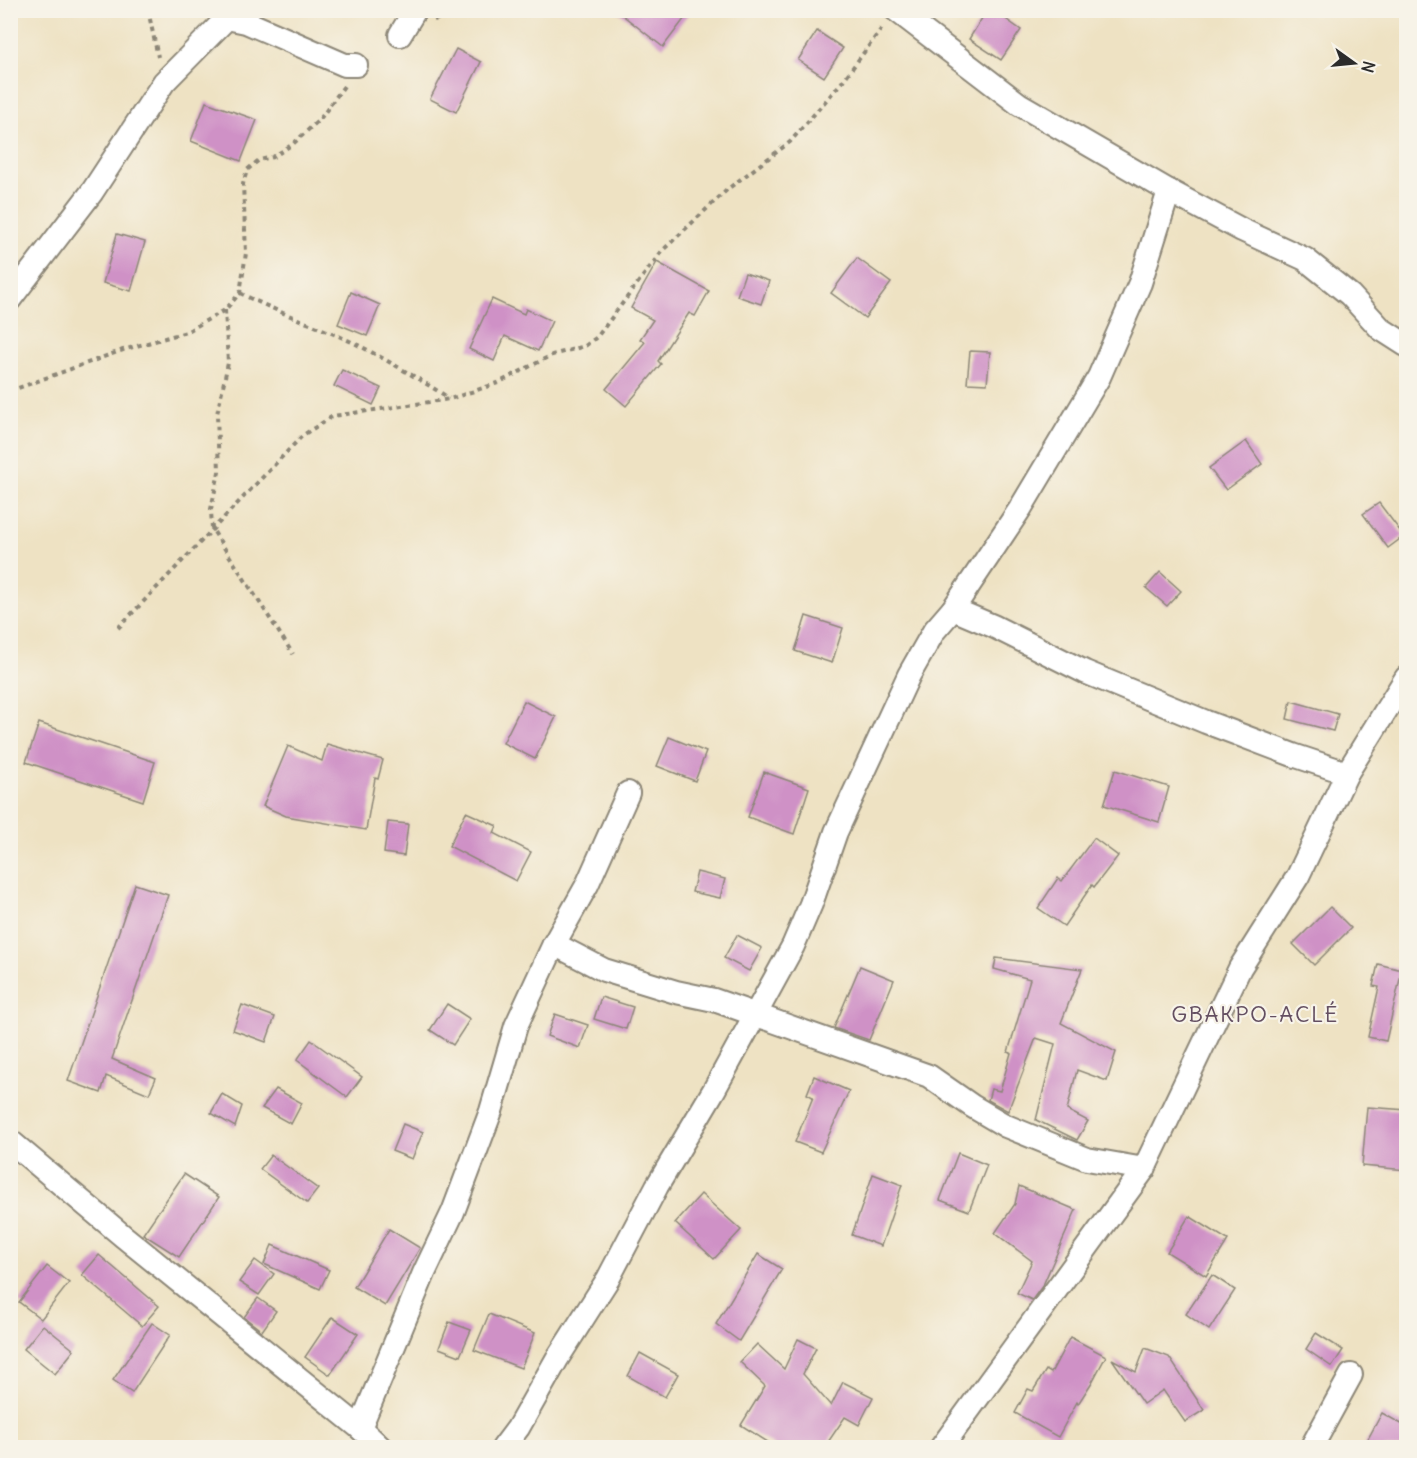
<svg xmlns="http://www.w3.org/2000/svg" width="1417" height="1458" viewBox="0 0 1417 1458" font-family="Delius,sans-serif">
  <rect width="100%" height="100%" fill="#f7f3e8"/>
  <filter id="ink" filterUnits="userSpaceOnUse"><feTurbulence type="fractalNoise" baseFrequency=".0167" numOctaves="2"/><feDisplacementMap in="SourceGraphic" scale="12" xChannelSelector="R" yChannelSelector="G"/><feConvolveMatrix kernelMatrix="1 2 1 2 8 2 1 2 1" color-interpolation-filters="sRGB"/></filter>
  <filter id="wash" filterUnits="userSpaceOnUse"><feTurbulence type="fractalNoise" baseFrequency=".008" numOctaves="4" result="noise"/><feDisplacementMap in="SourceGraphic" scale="24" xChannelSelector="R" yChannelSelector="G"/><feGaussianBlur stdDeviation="1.35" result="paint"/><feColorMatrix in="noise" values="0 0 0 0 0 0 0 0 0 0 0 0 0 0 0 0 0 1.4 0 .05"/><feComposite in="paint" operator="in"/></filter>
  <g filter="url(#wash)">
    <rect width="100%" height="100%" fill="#eee2c3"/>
    <g id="blocks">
      <g fill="#cf91c6">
        <polygon points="616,10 691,10 663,47"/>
        <polygon points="987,10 993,10 1021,30 1001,60 969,39"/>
        <polygon points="817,31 843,48 824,77 798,60"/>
        <polygon points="456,49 481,62 456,112 430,99"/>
        <polygon points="206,102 257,120 241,161 191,141"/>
        <polygon points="117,234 145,242 131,291 103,283"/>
        <polygon points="857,258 891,283 865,318 831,293"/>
        <polygon points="657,262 709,291 695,316 689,313 658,361 661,364 626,406 606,389 645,342 640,339 653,320 631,308"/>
        <polygon points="745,273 769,281 761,304 737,296"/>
        <polygon points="351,292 380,305 367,336 338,324"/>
        <polygon points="492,299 524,314 526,309 552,321 538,351 505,336 494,361 469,349"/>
        <polygon points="970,351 990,352 987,384 967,383"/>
        <polygon points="342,370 381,388 373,405 334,386"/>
        <polygon points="1246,441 1262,464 1226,490 1209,468"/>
        <polygon points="1379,503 1404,536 1388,548 1363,514"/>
        <polygon points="1160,572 1181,591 1167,606 1146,588"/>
        <polygon points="806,616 843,628 832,663 795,651"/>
        <polygon points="524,701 556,717 535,759 503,743"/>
        <polygon points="1291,701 1338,714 1333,731 1287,719"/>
        <polygon points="39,723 155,762 143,801 26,762"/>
        <polygon points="669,737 706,752 695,781 657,766"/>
        <polygon points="327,744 383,760 378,779 375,778 366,830 286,816 263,806 288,746 322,761"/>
        <polygon points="1115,770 1169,787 1159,822 1104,805"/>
        <polygon points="764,772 809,788 794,834 748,817"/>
        <polygon points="466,812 497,826 494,833 531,852 516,881 449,846"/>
        <polygon points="388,822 408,824 404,856 384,853"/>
        <polygon points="1094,838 1118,856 1094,887 1092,885 1064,926 1038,908 1058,878 1062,881"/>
        <polygon points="697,872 725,879 720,898 692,892"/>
        <polygon points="135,884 168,895 112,1059 156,1078 149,1094 106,1076 101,1093 68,1081"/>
        <polygon points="1330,907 1351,928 1314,965 1293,944"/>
        <polygon points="737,935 762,948 749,971 724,958"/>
        <polygon points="996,958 1082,969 1061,1023 1116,1052 1107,1081 1077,1070 1067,1110 1088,1121 1077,1140 1036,1120 1055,1044 1036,1038 1008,1111 988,1100 991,1089 1000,1091 1011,1053 1008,1052 1030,979 994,969"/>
        <polygon points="1378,964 1402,970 1386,1041 1368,1037 1379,987 1373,986"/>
        <polygon points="860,966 894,980 869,1040 834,1028"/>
        <polygon points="601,997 633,1007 626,1029 594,1019"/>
        <polygon points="447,1004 470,1019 453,1045 430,1030"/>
        <polygon points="242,1005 275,1017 266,1042 233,1030"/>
        <polygon points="555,1014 588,1025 580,1048 547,1036"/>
        <polygon points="311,1040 362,1077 347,1097 297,1060"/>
        <polygon points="814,1076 849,1091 821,1152 795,1142 813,1097 807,1094"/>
        <polygon points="276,1089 302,1103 291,1124 262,1108"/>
        <polygon points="222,1094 242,1106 235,1127 211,1113"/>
        <polygon points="1367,1107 1407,1110 1407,1170 1362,1166"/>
        <polygon points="403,1124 423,1132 412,1159 392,1151"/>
        <polygon points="958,1153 987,1165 969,1211 940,1200"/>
        <polygon points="271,1155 318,1189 307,1203 260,1169"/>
        <polygon points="184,1174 219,1197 179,1257 143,1234"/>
        <polygon points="873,1174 902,1185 881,1246 852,1235"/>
        <polygon points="1019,1186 1076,1210 1043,1285 1032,1300 1017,1293 1032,1261 995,1233 1015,1204"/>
        <polygon points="701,1194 741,1230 714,1259 675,1223"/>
        <polygon points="1189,1216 1228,1240 1206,1276 1167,1252"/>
        <polygon points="389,1229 420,1248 385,1306 354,1287"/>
        <polygon points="272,1245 329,1270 320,1289 264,1264"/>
        <polygon points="758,1254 782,1269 739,1341 716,1324"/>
        <polygon points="99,1255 159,1306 142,1326 82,1275"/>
        <polygon points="255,1260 274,1274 259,1295 239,1282"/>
        <polygon points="47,1266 69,1283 41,1319 19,1302"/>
        <polygon points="1212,1275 1235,1290 1209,1330 1186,1314"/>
        <polygon points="258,1298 276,1311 262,1331 244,1317"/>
        <polygon points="489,1314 535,1333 521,1368 474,1350"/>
        <polygon points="332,1317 358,1334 330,1375 305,1357"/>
        <polygon points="449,1322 471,1330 460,1356 439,1348"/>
        <polygon points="152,1323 170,1335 132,1393 113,1380"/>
        <polygon points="43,1325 74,1350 55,1374 24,1349"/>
        <polygon points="1316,1333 1343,1350 1332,1367 1306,1349"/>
        <polygon points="1070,1337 1106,1356 1092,1382 1078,1404 1077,1402 1058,1437 1015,1413 1028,1389 1033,1391 1046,1370 1051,1373"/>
        <polygon points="798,1339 816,1348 803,1374 831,1406 843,1382 873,1397 859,1425 845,1417 824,1448 777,1448 741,1425 765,1386 740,1362 757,1344 784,1369"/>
        <polygon points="1145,1348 1169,1357 1204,1410 1185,1422 1163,1390 1143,1404 1112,1359 1136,1372"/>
        <polygon points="640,1353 678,1374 665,1397 628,1376"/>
        <polygon points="1382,1413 1407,1427 1407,1448 1363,1448"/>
      </g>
    </g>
  </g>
  <g filter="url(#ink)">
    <use href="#blocks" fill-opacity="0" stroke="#8c8677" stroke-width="1.5"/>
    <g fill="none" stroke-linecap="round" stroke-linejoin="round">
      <g stroke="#8c8677" stroke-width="26">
        <g id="minor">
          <polyline points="896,10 1019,104 1169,191 1242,230 1305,259 1350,295 1381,329 1406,345"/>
          <polyline points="227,18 246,22 345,65 356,65"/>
          <polyline points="400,35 415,10"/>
          <polyline points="10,299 92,192 164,82 227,18 231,10"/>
          <polyline points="953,609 993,626 1085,672 1206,722 1293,755 1347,773"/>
          <polyline points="554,944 604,970 676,992 714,1000 929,1076 972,1106 1006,1126 1087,1159 1144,1169"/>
          <polyline points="10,1141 123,1236 360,1428 381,1448"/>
          <polyline points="360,1428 424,1273 453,1212 491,1111 516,1026 554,944 587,885 628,793"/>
          <polyline points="503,1448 518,1428 557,1359 608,1279 657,1186 714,1090 793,946 811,904 836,832 909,675 934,631 953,609 1020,509 1099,377 1140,283 1169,191"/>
          <polyline points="941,1448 1144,1169 1240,968 1298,876 1347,773 1406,678"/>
          <polyline points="1311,1448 1351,1375"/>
        </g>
      </g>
      <g stroke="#8c8677" stroke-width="4" stroke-dasharray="4.5 4.5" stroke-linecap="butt">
        <polyline points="148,10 158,57"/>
        <polyline points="434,20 471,10"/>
        <path d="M240 293C278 313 319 326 358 345 389 361 419 379 449 398"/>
        <polyline points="225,310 228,363 217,414 219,472 211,509 212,529 293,654"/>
        <polyline points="10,391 123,350 186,332 225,310 240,293 246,253 243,184 247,170 259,160 273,157 293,144 320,119 344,86"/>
        <polyline points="118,628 303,435 333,416 450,399 498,383 552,355 585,346 597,337 662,251 729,188 790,142 842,82 882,28"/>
      </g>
      <use href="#minor" stroke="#fff" stroke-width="22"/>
    </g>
  </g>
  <g text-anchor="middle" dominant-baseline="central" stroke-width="4.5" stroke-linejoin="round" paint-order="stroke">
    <g font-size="22" letter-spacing="1.5" fill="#644f61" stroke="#f7f3e8">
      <text x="1255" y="1014">GBAKPO-ACLÉ</text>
    </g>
  </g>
  <rect width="1417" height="1458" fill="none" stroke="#f7f3e8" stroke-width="36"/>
  <g transform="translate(1354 63) rotate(105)" stroke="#f7f3e8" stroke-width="4.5" paint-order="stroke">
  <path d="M0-4.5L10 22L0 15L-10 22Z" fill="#2b2b2b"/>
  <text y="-9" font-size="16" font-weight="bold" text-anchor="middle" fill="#2b2b2b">N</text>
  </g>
</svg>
